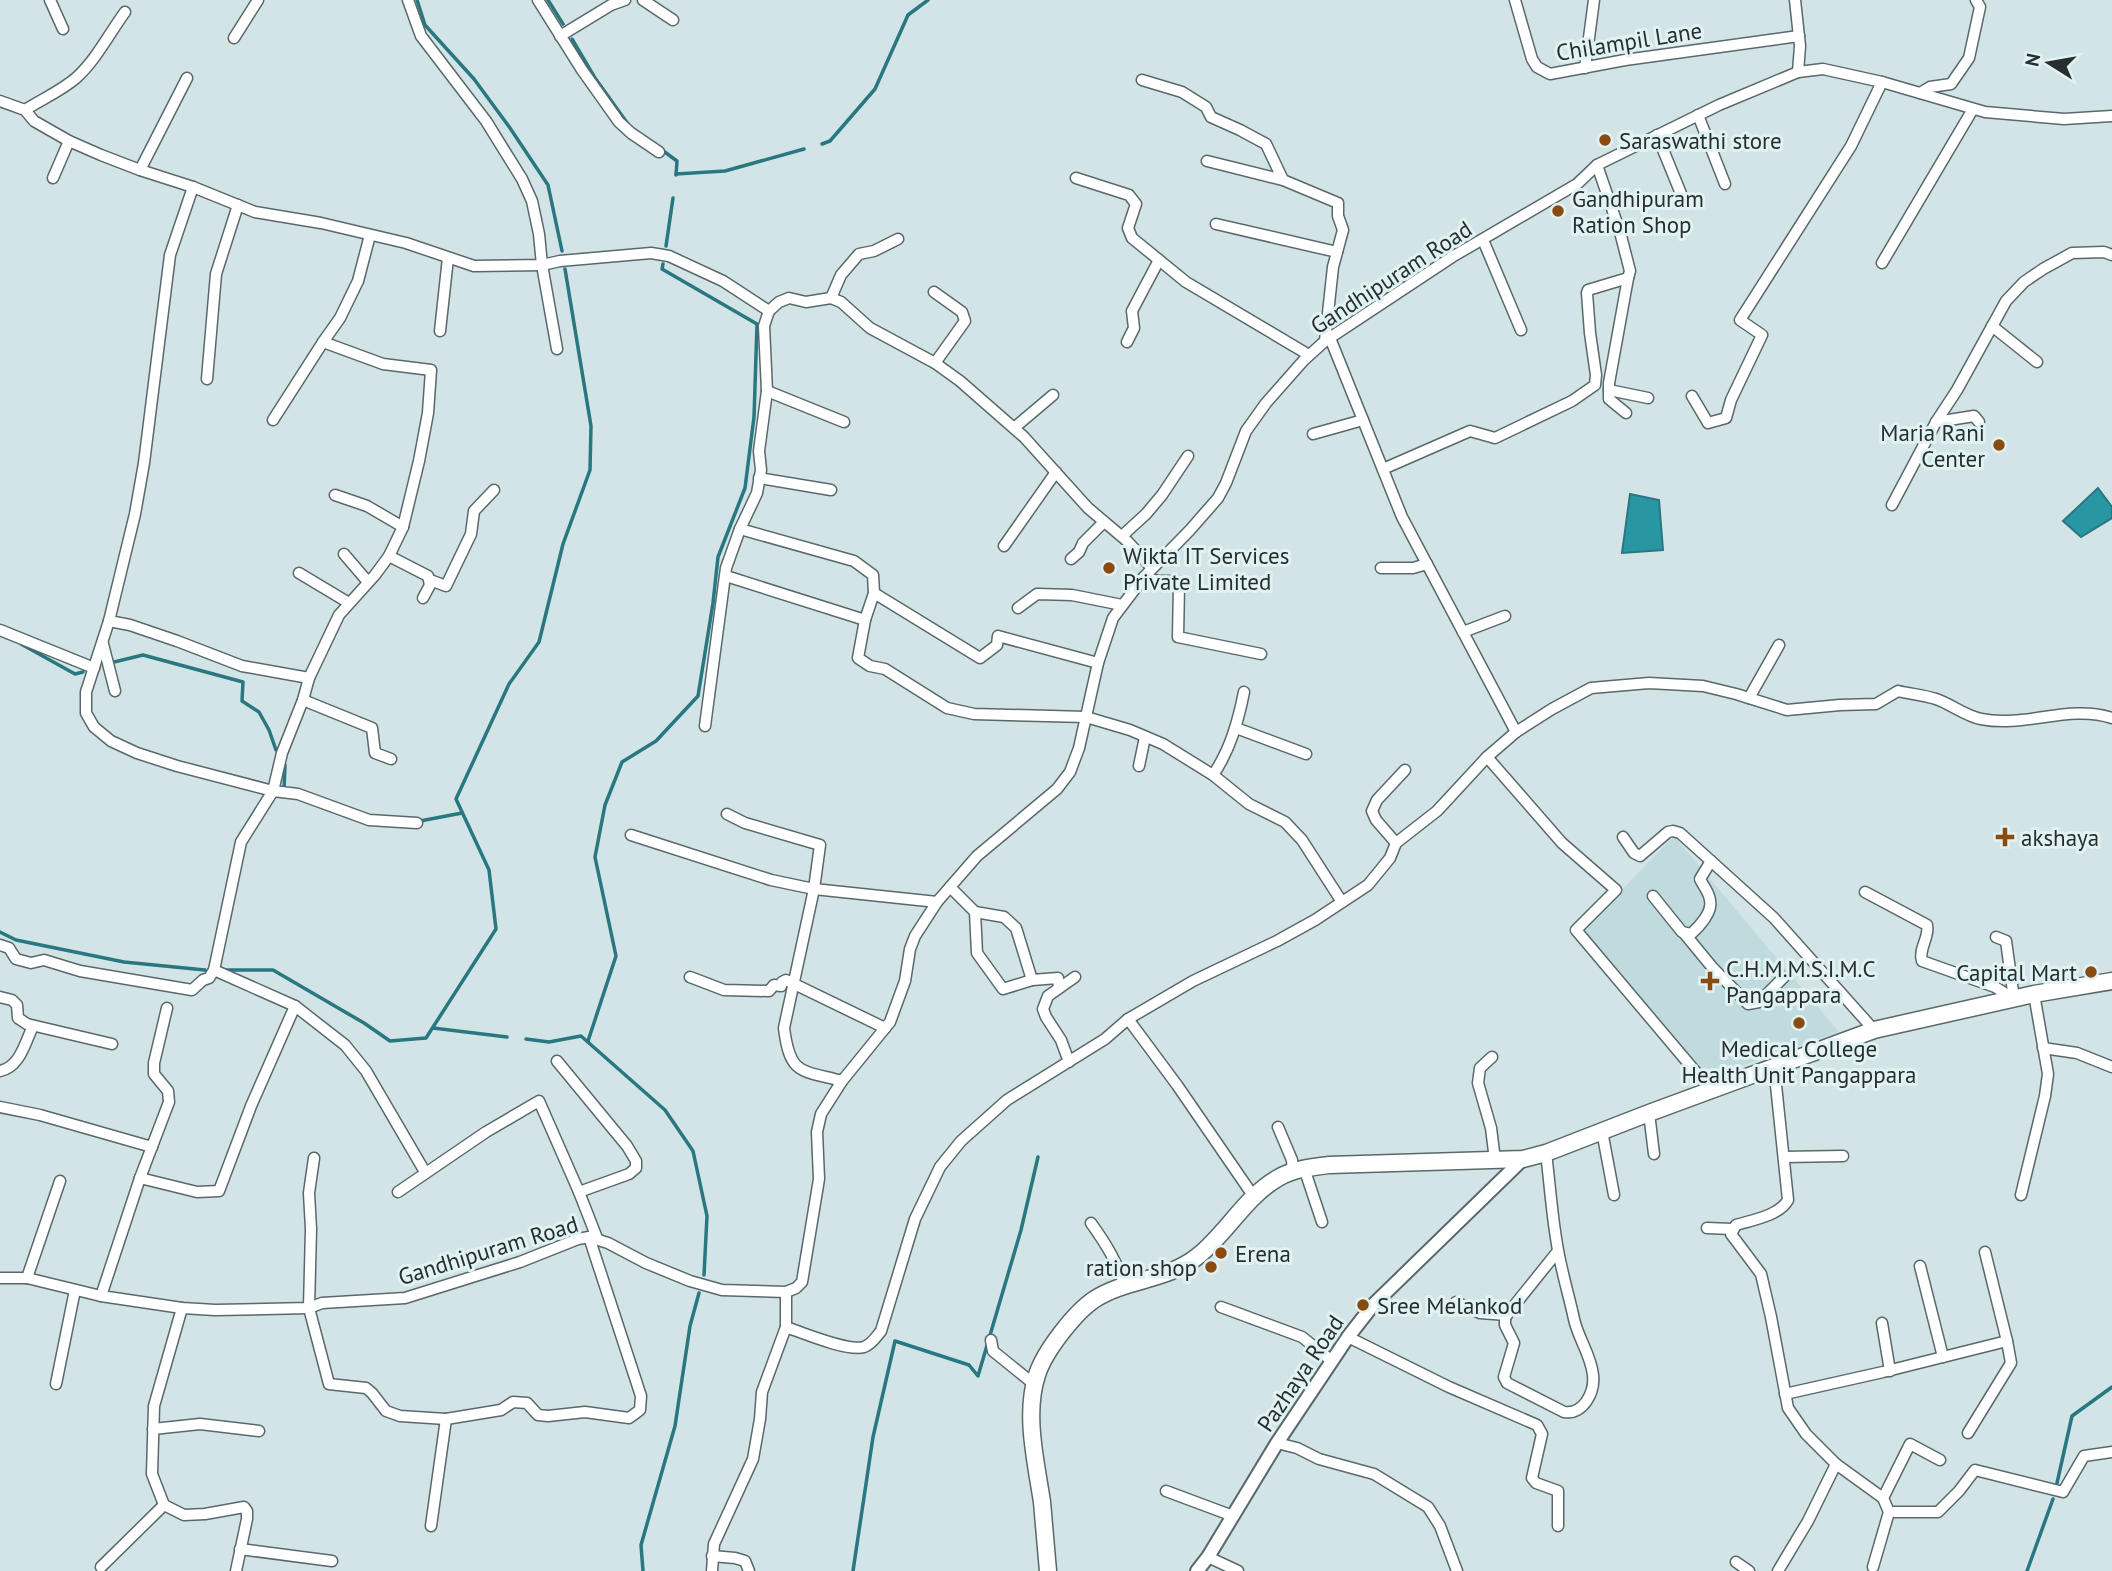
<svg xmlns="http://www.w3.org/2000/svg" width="2112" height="1571" viewBox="0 0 2112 1571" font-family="'PT Sans',sans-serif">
  <rect width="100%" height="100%" fill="#d3e4e7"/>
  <polygon fill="#c0dbde" points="1674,836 1839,1032 1704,1079 1582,931"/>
  <g fill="#2996a4" stroke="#297781" stroke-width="2">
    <polygon points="2098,488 2112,507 2112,518 2081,537 2063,521"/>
    <polygon points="1630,494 1659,500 1663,550 1622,553"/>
  </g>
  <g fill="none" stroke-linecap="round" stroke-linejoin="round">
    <g stroke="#297781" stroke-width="3.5">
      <polyline points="417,0 425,25 474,79 510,128 548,185 562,251"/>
      <polyline points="548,0 563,24"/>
      <polyline points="572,39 595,78 628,124"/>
      <polyline points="822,144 830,141 875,89 908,15 928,0"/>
      <polyline points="662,150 677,161 676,175"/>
      <polyline points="676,174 725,171 804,149"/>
      <polyline points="666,246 673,198"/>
      <polyline points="21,644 75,674 83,672"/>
      <polyline points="110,663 143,655 243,682 242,701 259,712 269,730 276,750"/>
      <polyline points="284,789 285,765"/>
      <polyline points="420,821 462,813"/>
      <polyline points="0,932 16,940 124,962 205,970"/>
      <polyline points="223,970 273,970 364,1023 390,1041 426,1038 496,929 489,870 456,799 509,684 539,642 563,544 590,470 591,426 565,269"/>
      <polyline points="433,1028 507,1037"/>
      <polyline points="526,1039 549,1042 581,1036 665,1110 693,1151 707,1216 704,1275"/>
      <polyline points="588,1041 616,956 595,857 605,805 622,762 656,741 698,696 713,603 718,557 745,488 754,417 757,324 662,269 663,264"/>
      <polyline points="2057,1483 2072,1416 2112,1387"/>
      <polyline points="643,1571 641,1545 675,1426 690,1326 699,1293"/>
      <polyline points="853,1571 873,1437 895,1341 969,1365 978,1376 1021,1230 1038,1157"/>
      <polyline points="2027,1571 2053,1499"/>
    </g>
    <g stroke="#59686a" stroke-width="13">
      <g id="minor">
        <polyline points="50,0 63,29"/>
        <polyline points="408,0 421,36 486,121 522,179 532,201 539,234 542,265 557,349"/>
        <polyline points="538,0 582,70 619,122 631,133 659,152"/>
        <polyline points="643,0 673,20"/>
        <polyline points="1515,0 1532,59 1537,67 1550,74 1625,60 1799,36"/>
        <polyline points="1795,0 1800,46 1798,72"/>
        <polyline points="560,36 611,5 625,0"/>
        <polyline points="234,38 258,0"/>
        <polyline points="1585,68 1594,0"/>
        <polyline points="1142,80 1182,92 1206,107 1211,117 1240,130 1266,144 1283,180 1338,203 1338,216 1343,230 1333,267 1325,341"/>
        <polyline points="1920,93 1930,87 1951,84 1969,58 1980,7 1976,0"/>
        <polyline points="0,101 25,110 34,121 69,141 101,155 140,170 193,187 255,212 321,223 406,243 474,266 542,265 560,261 651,253 669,256 723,281 769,311 779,302 789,298 806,302 831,298 841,302 870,328 935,363 960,381 1024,437 1088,508 1127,541 1152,568"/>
        <path d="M25 110C42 99 61 91 76 78 96 60 109 34 125 12"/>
        <polyline points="1698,115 1725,184"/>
        <polyline points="1657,135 1684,201"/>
        <polyline points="1207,161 1283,180"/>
        <polyline points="140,170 187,78"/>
        <polyline points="53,178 69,141"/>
        <polyline points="1076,178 1129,195 1136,204 1128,228 1132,238 1186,282 1309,355"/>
        <polyline points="193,187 170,255 144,463 135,514 109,621 86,692 86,713 94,727 111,741 137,753 177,766 273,791 298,794 369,820 417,823"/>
        <polyline points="1216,224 1337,252"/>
        <polyline points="1483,240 1521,330"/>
        <polyline points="1882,263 1973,109"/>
        <polyline points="934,292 962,312 965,321 935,363"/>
        <polyline points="831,298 841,275 859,254 874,251 898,239"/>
        <polyline points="1992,326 2037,362"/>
        <polyline points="440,331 448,258"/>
        <polyline points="1330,338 1402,517 1516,732"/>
        <polyline points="1127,342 1134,328 1132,311 1159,260"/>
        <polyline points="207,379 216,274 238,205"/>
        <polyline points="1609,390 1648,398"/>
        <polyline points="767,391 844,422"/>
        <polyline points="1692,396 1708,423 1726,418 1731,400 1762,335 1740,320 1851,146 1882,82"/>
        <polyline points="1626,413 1609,399 1609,383 1628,278"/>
        <polyline points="273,420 323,342"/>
        <polyline points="1936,422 1974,416 1979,422"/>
        <polyline points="1014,428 1053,395"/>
        <polyline points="1313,434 1363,420"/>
        <polyline points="1383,469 1470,431 1495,438 1572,401 1595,385 1596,375 1590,333 1587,293 1588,290 1628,278 1630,271 1620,232 1597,165"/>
        <polyline points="759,478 831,490"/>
        <polyline points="335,495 367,506 403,527"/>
        <polyline points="1892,505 1936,422 1957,390 2006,301 2024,282 2043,269 2072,253 2104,252 2112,255"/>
        <polyline points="1122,536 1146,514 1162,495 1188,456"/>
        <polyline points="1004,546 1056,472"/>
        <polyline points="344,554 368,582"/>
        <polyline points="389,556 428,576 430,585 423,598"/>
        <polyline points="1071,559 1079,552 1083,543 1104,522"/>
        <polyline points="1381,568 1413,568 1427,564"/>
        <polyline points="299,573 349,603"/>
        <polyline points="726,576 865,620 874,593 873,575 854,561 740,529"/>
        <polyline points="1144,577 1158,581 1177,581 1179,585 1178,637 1261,654"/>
        <polyline points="430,580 446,586 471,534 474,511 494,490"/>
        <polyline points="874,593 980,658 997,645 998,636 1098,663"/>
        <polyline points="1018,608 1037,594 1072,595 1122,605"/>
        <polyline points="865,620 858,658 870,666 885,669 947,708 974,714 1086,717 1130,730 1163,744 1213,775 1249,804 1285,822 1302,840 1342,902"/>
        <polyline points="109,621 130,625 177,641 242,666 309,678"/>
        <polyline points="0,630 94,668"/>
        <polyline points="1463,632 1505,616"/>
        <polyline points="103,644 115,691"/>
        <polyline points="1749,698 1779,645"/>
        <polyline points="303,700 372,728 375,753 391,759"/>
        <polyline points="705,726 726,568 740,529 757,493 761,470 759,451 767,391 764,326 769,311"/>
        <polyline points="1236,728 1306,754"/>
        <polyline points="1487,757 1562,843 1616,890 1576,930 1711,1090"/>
        <polyline points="1139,766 1145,737"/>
        <path d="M1213 775C1230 750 1238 722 1244 692"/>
        <path d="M727 814 745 823 820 845 814 889 784 1028C790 1075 800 1070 842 1081"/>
        <polyline points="631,835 771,880 814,889 937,902"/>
        <polyline points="1623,837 1634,853 1640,856 1668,832 1673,831 1680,833 1774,918 1874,1030"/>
        <polyline points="1396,843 1376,820 1372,811 1377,800 1405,770"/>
        <polyline points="950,887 975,912 977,953 1003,989 1032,980 1058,978 1059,988"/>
        <path d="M1865 892 1927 925C1930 937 1918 949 1922 961L1995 987 2014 999"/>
        <path d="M1653 896 1682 932 1691 934C1699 927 1713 912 1710 900 1709 892 1703 886 1700 879L1711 861"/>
        <polyline points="975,912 1004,917 1016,928 1032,980"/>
        <polyline points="1684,933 1712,967 1748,1004 1759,1002 1784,977"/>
        <polyline points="1996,937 2006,941 2014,999"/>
        <polyline points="0,945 9,948 16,959 31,963 44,960 80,971 192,990 203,980 209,978 214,970"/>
        <polyline points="690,977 724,990 769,991 774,985 781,986 782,982 786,980 885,1028"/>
        <polyline points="0,997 12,1000 17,1005 18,1018 27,1024 112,1044"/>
        <polyline points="295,1006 345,1045 366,1071 425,1172"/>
        <polyline points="1128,1019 1177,1085 1254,1197"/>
        <polyline points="2043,1048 2077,1053 2112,1067"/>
        <polyline points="1492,1057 1480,1068 1478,1083 1491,1128 1495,1160"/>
        <polyline points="557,1061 627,1146 636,1161 636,1168 629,1174 579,1192"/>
        <polyline points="1069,1062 1061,1040 1046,1017 1043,1009 1048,996 1075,977"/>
        <path d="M1774 1066 1788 1200C1779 1216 1752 1220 1736 1225L1731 1234 1761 1274 1771 1317 1788 1408 1806 1434 1836 1464 1808 1521 1778 1571"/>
        <path d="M0 1071C20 1067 25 1043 33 1026"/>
        <polyline points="0,1107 40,1115 152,1147"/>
        <polyline points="1649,1113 1654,1154"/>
        <polyline points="1278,1127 1292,1160 1293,1172"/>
        <polyline points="1602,1131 1614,1195"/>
        <path d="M1546 1153C1550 1185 1552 1218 1558 1250 1562 1273 1569 1296 1574 1319 1578 1338 1591 1355 1593 1375 1595 1393 1583 1415 1564 1412L1507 1383 1504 1377 1514 1343 1505 1325V1317L1558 1251"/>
        <polyline points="1784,1157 1843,1156"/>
        <polyline points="314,1158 309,1193 311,1229 309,1308 329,1384 366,1388 372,1393 386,1411 400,1416 446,1419"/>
        <polyline points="1304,1168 1322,1222"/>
        <polyline points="140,1178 169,1102 168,1091 154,1074 154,1063 167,1008"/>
        <polyline points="398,1192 486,1132 539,1101 579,1192 597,1238"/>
        <polyline points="2021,1195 2045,1096 2048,1074 2034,994"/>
        <path d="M1091 1223C1106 1244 1117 1262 1125 1286"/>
        <polyline points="1707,1228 1732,1229"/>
        <polyline points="1920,1266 1943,1357"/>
        <polyline points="0,1278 27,1278 101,1296 182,1308 215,1310 309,1308 322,1303 405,1298 520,1262 578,1239 589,1237 608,1243 646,1263 690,1281 722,1290 786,1292 796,1288 802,1282 819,1179 817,1132 821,1114 842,1081 890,1022 905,981 910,949 915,936 937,902 977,856 1057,789 1070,772 1079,748 1098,663 1113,618 1144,577 1190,530 1218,498 1226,483 1246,431 1266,403 1304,360 1325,341 1452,257 1577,184 1597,165 1719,105 1798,72 1823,69 1882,82 1985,112 2064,119 2112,116"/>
        <polyline points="27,1278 60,1181"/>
        <polyline points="101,1296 140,1178 197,1192 219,1191 251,1106 295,1006 214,970 241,842 273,791 282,753 303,700 309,678 339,615 375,575 389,556 403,527 419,461 428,413 431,370 383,364 323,342 340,318 358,281 370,235"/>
        <polyline points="1456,1302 1480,1313 1507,1315"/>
        <polyline points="1221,1307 1302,1337 1332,1361"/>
        <polyline points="182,1308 154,1406 152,1474 164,1505 184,1515 205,1514 244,1507 247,1511 247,1519 236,1571"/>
        <polyline points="1882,1323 1890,1371"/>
        <path d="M786 1327C803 1333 848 1352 864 1347 872 1344 876 1337 881 1331L915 1219 940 1167 961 1141 1007 1100 1105 1039 1128 1019 1193 981 1277 941 1315 920 1368 885 1390 858 1396 843 1437 811 1487 757 1516 732 1552 709 1591 688 1649 683 1703 686 1736 694 1787 710 1840 705 1876 704 1898 691C1910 694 1924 695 1936 699 1951 704 1965 716 1981 719 2025 728 2069 704 2112 718"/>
        <polyline points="1348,1337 1449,1387 1537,1425 1542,1434 1532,1478 1536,1483 1558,1491 1558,1526"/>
        <polyline points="991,1340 993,1351 1035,1385"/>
        <polyline points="56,1384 75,1290"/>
        <polyline points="1785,1394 1883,1372 2007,1341 1985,1252"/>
        <polyline points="153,1429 200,1424 259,1431"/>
        <polyline points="1968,1433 2011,1363 2007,1341"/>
        <polyline points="1277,1443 1297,1448 1319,1459 1374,1474 1428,1507 1440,1526 1457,1571"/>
        <polyline points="1836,1464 1883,1498"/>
        <polyline points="1166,1491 1233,1516"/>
        <polyline points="1889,1512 1938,1512 1959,1491 1975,1470 2063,1492 2084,1456 2112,1452"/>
        <polyline points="431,1526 446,1419 501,1410 513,1402 527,1403 538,1415 548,1416 585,1412 629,1418 640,1410 641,1396 589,1237"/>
        <polyline points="240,1549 332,1561"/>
        <polyline points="712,1556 735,1558 745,1561 749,1571"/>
        <polyline points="1208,1557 1238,1571"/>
        <polyline points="1736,1562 1749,1571"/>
        <polyline points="101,1567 164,1505"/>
        <polyline points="1873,1567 1889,1512 1883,1498 1910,1444 1940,1460"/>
        <polyline points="712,1571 714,1544 753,1459 760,1419 762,1392 786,1327 786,1292"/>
      </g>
    </g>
    <g stroke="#59686a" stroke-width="16">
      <polyline id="tertiary" points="1197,1571 1208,1557 1277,1443 1348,1337 1373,1305 1523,1159"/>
    </g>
    <g stroke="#59686a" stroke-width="19">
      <path id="primary" d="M1048 1571C1046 1548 1044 1525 1042 1502 1036 1462 1024 1414 1037 1375 1044 1352 1075 1312 1095 1299 1126 1279 1167 1281 1198 1256 1227 1233 1245 1197 1278 1178 1293 1169 1312 1167 1329 1165L1523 1159 1546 1153 1649 1113 1874 1030 2034 994 2112 981"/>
    </g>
    <use href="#minor" stroke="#fff" stroke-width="10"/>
    <use href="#tertiary" stroke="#fff" stroke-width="12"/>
    <use href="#primary" stroke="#fff" stroke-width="16"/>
  </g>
  <g fill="#8a4b10" stroke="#e0f2f4" stroke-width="2.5">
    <circle cx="1605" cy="140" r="7"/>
    <circle cx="1558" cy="211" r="7"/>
    <circle cx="1999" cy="445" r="7"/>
    <circle cx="1109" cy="568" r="7"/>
    <path d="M2001.5 826.5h7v7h7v7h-7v7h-7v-7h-7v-7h7z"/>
    <circle cx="2091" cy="972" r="7"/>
    <path d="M1706.5 970.5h7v7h7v7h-7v7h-7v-7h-7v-7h7z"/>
    <circle cx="1799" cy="1023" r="7"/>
    <circle cx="1221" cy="1253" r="7"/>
    <circle cx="1211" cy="1267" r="7"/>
    <circle cx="1363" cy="1305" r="7"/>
  </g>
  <g text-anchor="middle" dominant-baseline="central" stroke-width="6" stroke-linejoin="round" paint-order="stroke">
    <g font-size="23" fill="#282e2f" stroke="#e0f2f4">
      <text transform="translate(1629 41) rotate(-9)">Chilampil Lane</text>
      <text transform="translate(1391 277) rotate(-33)">Gandhipuram Road</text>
      <text transform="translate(488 1250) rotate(-17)">Gandhipuram Road</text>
      <text transform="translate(1300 1373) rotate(-56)">Pazhaya Road</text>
    </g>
    <g font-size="23" fill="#282e2f" stroke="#e0f2f4" text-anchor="start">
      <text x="1619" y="140">Saraswathi store</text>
      <text x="1572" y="198">Gandhipuram<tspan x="1572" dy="26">Ration Shop</tspan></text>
      <text x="1985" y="432" text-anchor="end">Maria Rani<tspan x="1985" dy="26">Center</tspan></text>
      <text x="1123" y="555">Wikta IT Services<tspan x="1123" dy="26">Private Limited</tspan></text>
      <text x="2021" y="837">akshaya</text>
      <text x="1726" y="968">C.H.M.M.S.I.M.C<tspan x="1726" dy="26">Pangappara</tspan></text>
      <text x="2077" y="972" text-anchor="end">Capital Mart</text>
      <text x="1799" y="1048" text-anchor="middle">Medical College<tspan x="1799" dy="26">Health Unit Pangappara</tspan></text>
      <text x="1235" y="1253">Erena</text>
      <text x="1197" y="1267" text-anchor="end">ration shop</text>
      <text x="1377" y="1305">Sree Melankod</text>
    </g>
  </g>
  <g transform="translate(2049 63) rotate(281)" stroke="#e0f2f4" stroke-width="5" paint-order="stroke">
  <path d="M0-5L12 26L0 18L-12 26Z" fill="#282e2f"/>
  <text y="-10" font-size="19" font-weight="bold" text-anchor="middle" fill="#282e2f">N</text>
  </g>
</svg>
